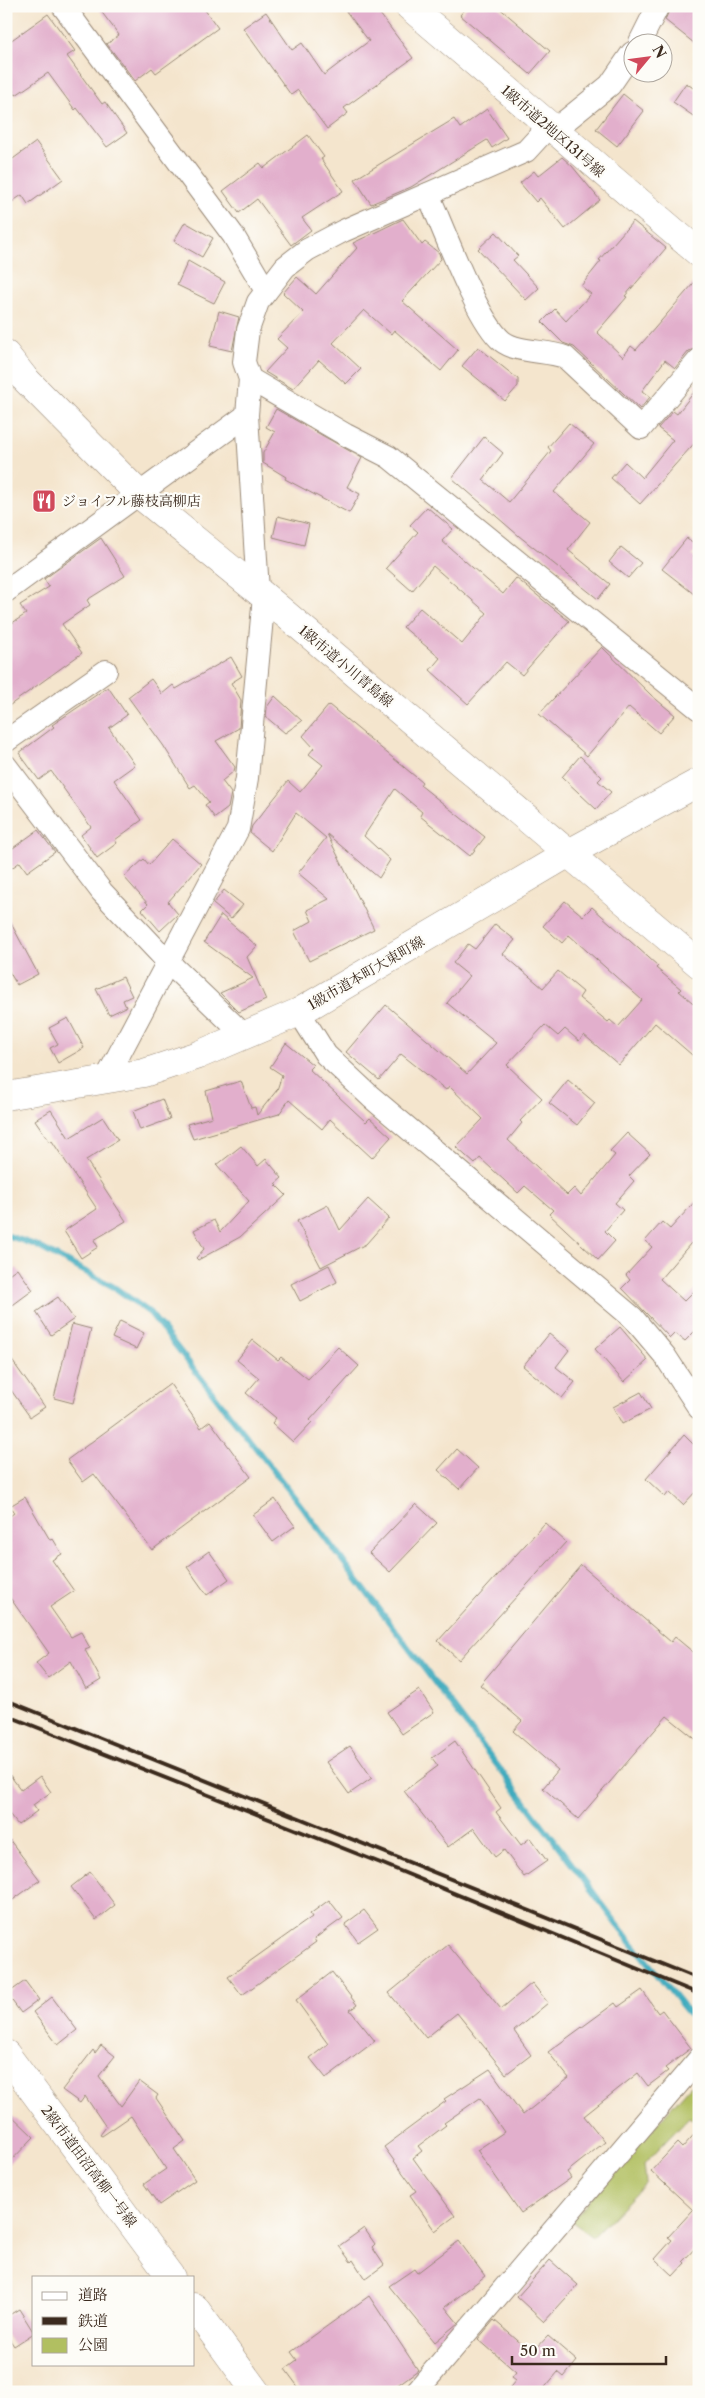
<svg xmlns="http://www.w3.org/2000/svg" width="705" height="2398" viewBox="0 0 705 2398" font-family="'Libre Caslon Text','Noto Serif JP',serif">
  <rect width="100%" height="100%" fill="#fdfcf7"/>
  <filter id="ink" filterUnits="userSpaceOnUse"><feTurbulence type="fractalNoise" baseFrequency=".02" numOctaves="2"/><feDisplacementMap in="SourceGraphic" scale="10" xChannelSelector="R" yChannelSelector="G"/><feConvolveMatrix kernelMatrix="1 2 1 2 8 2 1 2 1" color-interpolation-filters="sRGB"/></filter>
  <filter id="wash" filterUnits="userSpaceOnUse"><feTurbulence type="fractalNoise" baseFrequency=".0096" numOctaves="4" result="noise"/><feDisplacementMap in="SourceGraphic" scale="20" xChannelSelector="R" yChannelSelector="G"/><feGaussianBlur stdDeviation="1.12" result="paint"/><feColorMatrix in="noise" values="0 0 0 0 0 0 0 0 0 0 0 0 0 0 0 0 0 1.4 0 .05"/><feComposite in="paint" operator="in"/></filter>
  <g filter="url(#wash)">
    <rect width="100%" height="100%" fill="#f4e5cd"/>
    <polygon fill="#b1bf61" stroke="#767440" points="699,2076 699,2124 689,2117 644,2164 646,2183 593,2237 571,2221"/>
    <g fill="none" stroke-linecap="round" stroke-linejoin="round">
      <polyline stroke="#3fabbe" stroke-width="6" points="6,1235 35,1245 114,1287 150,1313 299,1503 627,1937 699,2026"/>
    </g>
    <g id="blocks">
      <g fill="#e2afcc">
        <polygon points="97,6 202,6 218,28 156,73 152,68 135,81 107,44 119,35"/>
        <polygon points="342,6 374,6 413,58 344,108 348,113 327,129 298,90 291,95 243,28 266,12 292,50 302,43 324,75 369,41"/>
        <polygon points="468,6 497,6 550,51 530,74 460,15"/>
        <polygon points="671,6 699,6 699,47 665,20"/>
        <polygon points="48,14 75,51 67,56 102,104 105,102 127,133 107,147 77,108 75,110 48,73 16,95 6,81 6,44"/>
        <polygon points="686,83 699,92 699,120 673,102"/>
        <polygon points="623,94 644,111 617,146 596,129"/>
        <polygon points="487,109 507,138 492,148 487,140 411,187 371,204 355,179 454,119 460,128"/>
        <polygon points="308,135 324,157 321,159 343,191 302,218 311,230 291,245 257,199 239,213 223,191 260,163 264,168"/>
        <polygon points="36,142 63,179 28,204 22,195 6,206 6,164"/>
        <polygon points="562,157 572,166 600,200 565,229 540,198 536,202 520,183 534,171 538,176"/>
        <polygon points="403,219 422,245 425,242 439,253 441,259 402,301 458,350 441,371 394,330 391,334 364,310 333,343 361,369 346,384 319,360 293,389 265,372 287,348 277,339 303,312 283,293 297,277 316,294 357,248 353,243"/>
        <polygon points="633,221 666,248 625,296 627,297 597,332 623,357 631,346 636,350 699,277 699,347 689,351 675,368 665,360 642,391 650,397 640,409 574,347 563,343 542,322 555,309 566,321 591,294 581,286 601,261 599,260"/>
        <polygon points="185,222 213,238 202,257 174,241"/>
        <polygon points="496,232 518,256 513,260 539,288 526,300 478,249"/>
        <polygon points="188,261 225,282 214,303 177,285"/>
        <polygon points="219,311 239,317 232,351 210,346"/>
        <polygon points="478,347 518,379 518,386 505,401 462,366"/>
        <polygon points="699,381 699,438 640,504 611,478 625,462 642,478 673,440 658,428 673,411 677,414 698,387 695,385"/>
        <polygon points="276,409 362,458 347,487 360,494 349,513 285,479 286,477 263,463 263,453 275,432 266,427"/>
        <polygon points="569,423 594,444 554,492 590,522 568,550 610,584 598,599 519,536 452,478 484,437 503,453 483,480 509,502 551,451 548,447"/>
        <polygon points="427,507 453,529 442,541 503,594 516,578 569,621 522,675 506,662 468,704 430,670 440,658 403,627 420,608 462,644 487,613 433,566 412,591 386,568 418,532 410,525"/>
        <polygon points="278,516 309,524 304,545 273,537"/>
        <polygon points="101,538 125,576 87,600 90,605 62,624 82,653 6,708 6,627 26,614 20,605 49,587 44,579"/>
        <polygon points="687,538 699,547 692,555 699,560 699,598 662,569"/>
        <polygon points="621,547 641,563 628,578 609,562"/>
        <polygon points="602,647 651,695 675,715 659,733 629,707 587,756 539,714"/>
        <polygon points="231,657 242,676 231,683 241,700 239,728 216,741 235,767 234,771 222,781 231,793 228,808 215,818 205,805 209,802 195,785 190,788 163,745 128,697 151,679 162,694 173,685 176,689"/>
        <polygon points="108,687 127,715 109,728 135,765 114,780 142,820 115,840 117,843 97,858 81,835 91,827 51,771 39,780 19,753 54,727 52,725"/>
        <polygon points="275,696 302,721 285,733 266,717 267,707"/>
        <polygon points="329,705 422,782 420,785 485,837 470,856 420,816 422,812 395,789 364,836 390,860 379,878 327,834 374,929 309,961 294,931 312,921 307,910 329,899 298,873 326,838 296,813 272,851 250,833 252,826 288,781 300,792 323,765 309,754 314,748 303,736"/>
        <polygon points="580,756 602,777 598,781 611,792 596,809 562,777"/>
        <polygon points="38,830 55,852 27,872 20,862 6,872 6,853"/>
        <polygon points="172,839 201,864 168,902 178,914 160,931 142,910 148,904 124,877 144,859 149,865"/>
        <polygon points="224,890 243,905 231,919 213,904"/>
        <polygon points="565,901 583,916 592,907 658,966 656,968 681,989 679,991 699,1008 699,1061 655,1023 619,1065 584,1035 579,1041 565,1029 558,1036 545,1025 507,1065 542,1098 520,1121 522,1123 508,1140 567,1195 574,1188 581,1196 615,1155 610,1151 627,1133 650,1154 629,1176 634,1181 615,1203 623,1210 605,1231 615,1241 598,1260 549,1214 553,1210 525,1186 518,1193 480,1158 475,1164 456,1147 483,1119 449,1086 446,1090 401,1054 379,1080 346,1052 386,1005 467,1074 496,1043 447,1003 469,976 453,963 468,944 475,949 495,924 515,940 503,954 543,988 558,971 583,992 579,998 608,1022 610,1020 618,1027 642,1000 569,935 562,943 543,926"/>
        <polygon points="6,914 38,974 17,985 6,966"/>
        <polygon points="221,915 257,946 247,957 266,1000 239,1012 220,993 253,978 204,942"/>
        <polygon points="123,977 132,996 123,1000 126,1007 109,1015 96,989"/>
        <polygon points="68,1018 84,1048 58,1063 50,1048 58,1044 49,1028"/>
        <polygon points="286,1043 313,1065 309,1069 366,1122 370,1118 391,1137 372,1158 330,1119 322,1129 289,1100 279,1114 193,1139 187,1124 212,1117 206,1091 241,1081 251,1108 255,1107 257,1115 277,1090 282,1075 270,1067"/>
        <polygon points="568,1080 595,1103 577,1125 549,1103"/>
        <polygon points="162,1099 170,1119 140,1130 133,1111"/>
        <polygon points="51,1110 69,1138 103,1117 118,1140 86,1160 126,1221 94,1240 98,1247 81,1258 64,1231 97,1209 52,1141 50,1142 35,1120"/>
        <polygon points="241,1146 258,1166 266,1159 282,1178 275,1184 286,1195 240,1237 198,1260 196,1258 204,1249 194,1230 214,1220 220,1232 249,1201 217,1165"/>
        <polygon points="699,1197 699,1250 691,1243 660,1279 684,1301 699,1286 699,1327 685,1341 675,1333 670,1338 622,1288 630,1280 626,1275 652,1247 645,1241 662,1222 670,1229"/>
        <polygon points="368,1199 389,1218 366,1244 321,1267 297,1221 328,1205 340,1230"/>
        <polygon points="329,1265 337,1282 300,1301 291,1284"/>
        <polygon points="17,1268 33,1290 6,1310 6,1276"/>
        <polygon points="58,1297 74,1319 51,1335 36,1312"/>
        <polygon points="120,1321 144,1333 136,1349 112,1338"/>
        <polygon points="72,1324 91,1329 73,1403 54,1398"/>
        <polygon points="620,1327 648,1360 624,1382 595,1349"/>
        <polygon points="549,1334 569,1350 556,1367 575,1382 562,1398 523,1366"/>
        <polygon points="253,1340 278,1360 281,1357 308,1379 338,1347 359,1366 310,1420 312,1422 293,1442 272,1423 276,1418 246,1393 259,1378 237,1360"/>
        <polygon points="6,1352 45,1407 30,1417 6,1383"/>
        <polygon points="170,1384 201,1428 210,1421 251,1477 152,1550 94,1474 83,1482 67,1460"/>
        <polygon points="641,1392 651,1409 622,1424 613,1407"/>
        <polygon points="684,1435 699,1450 699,1488 683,1505 669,1492 665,1497 646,1479"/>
        <polygon points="457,1449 478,1468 459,1489 438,1470"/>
        <polygon points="25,1497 50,1540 53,1539 62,1554 52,1560 74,1591 50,1607 71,1637 81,1632 90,1648 85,1650 101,1680 86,1689 71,1661 48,1678 36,1663 49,1653 6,1592 6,1519 14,1513 10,1506"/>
        <polygon points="275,1499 295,1526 273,1542 253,1515"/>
        <polygon points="416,1504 437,1523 390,1572 369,1553"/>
        <polygon points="545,1523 566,1542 459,1660 438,1641"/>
        <polygon points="209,1551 229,1579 207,1595 187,1567"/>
        <polygon points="581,1565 671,1642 675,1637 699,1657 699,1742 667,1716 578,1819 543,1788 558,1770 513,1731 522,1721 480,1685"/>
        <polygon points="419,1690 434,1712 402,1734 387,1712"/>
        <polygon points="455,1741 501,1808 496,1812 521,1845 530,1838 547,1861 524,1877 504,1850 495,1857 474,1828 448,1847 404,1791 438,1766 432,1758"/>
        <polygon points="350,1746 372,1778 349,1794 326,1762"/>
        <polygon points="6,1770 21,1790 40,1776 51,1792 33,1805 37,1811 18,1825 6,1810"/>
        <polygon points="6,1835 40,1880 6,1905"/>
        <polygon points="90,1872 115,1905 96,1920 71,1887"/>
        <polygon points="329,1900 343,1918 314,1939 316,1942 242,1995 228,1977 312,1917 310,1914"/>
        <polygon points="364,1910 378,1928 358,1942 345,1924"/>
        <polygon points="448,1945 501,2009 532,1983 548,2003 514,2031 531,2055 506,2074 457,2013 426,2038 389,1993"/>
        <polygon points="332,1972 357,2005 350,2010 375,2041 326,2078 310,2058 328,2044 296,2000"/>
        <polygon points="25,1981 39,2000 21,2013 7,1994"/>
        <polygon points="642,1990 658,2013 662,2010 691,2048 665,2068 668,2071 648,2086 638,2073 584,2116 605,2142 567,2172 571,2178 521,2213 477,2150 504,2132 480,2098 444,2123 446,2125 418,2146 422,2151 413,2158 455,2216 435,2231 410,2195 416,2191 384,2147 446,2101 444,2099 490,2069 523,2115 569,2078 548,2052 615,2003 618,2007"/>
        <polygon points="52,1997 77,2030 58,2045 33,2012"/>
        <polygon points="101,2045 115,2056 99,2076 121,2106 139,2081 158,2095 156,2098 185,2141 174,2149 195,2180 159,2205 144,2184 166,2169 131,2116 102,2136 100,2135 106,2127 85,2096 80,2103 62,2090 93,2050 95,2053"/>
        <polygon points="6,2110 34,2137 6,2166"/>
        <polygon points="699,2129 699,2244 683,2261 685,2263 673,2276 655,2259 672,2240 668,2237 693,2210 651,2171 677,2143 682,2148"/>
        <polygon points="364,2228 375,2244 372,2247 384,2265 365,2279 353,2260 351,2262 339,2246"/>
        <polygon points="459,2241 485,2276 445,2307 458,2323 435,2342 389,2286 414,2269 417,2273"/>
        <polygon points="550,2260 578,2285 544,2322 517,2297"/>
        <polygon points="369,2296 418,2370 388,2392 302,2392 285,2369 297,2360 291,2352"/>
        <polygon points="19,2309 34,2333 14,2346 6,2334 6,2317"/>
        <polygon points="494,2320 532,2353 548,2336 577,2361 564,2377 558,2372 541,2392 506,2392 516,2380 512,2377 516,2372 478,2339"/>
      </g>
    </g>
  </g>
  <g filter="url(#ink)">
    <use href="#blocks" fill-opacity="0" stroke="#988876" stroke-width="1"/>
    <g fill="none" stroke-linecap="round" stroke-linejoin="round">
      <g stroke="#988876" stroke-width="24">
        <g id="street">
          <polyline points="63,6 233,235 266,291"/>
          <polyline points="640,42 658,6"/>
          <polyline points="553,131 610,85 632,53"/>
          <path d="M428 194C443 227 477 321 502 341 517 353 546 350 565 357L641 428 699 360"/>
          <polyline points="250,379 346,435 389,457 699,709"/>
          <polyline points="6,591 247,415"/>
          <polyline points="258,591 247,415 250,379 244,362 248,330 258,302 285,267 307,250 343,231 526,151 548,127"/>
          <polyline points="6,741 106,671"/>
          <polyline points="6,766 102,892 168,962 244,1035"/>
          <polyline points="299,1012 326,1055 371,1097 633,1318 665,1356 699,1408"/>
          <polyline points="105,1081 238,829 247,778 264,596"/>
          <polyline points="416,2392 699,2059"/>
        </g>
      </g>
      <g stroke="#988876" stroke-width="29">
        <g id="secondary">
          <polyline points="409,6 699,253"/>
          <polyline points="6,355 24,378 140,495 264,596 699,964"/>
          <polyline points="6,1096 144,1073 198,1055 299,1012 569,853 699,782"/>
          <polyline points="6,2054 171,2277"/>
          <polyline points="194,2307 256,2392"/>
        </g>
      </g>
      <use href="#street" stroke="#fff" stroke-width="22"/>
      <use href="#secondary" stroke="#fff" stroke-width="28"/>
      <g stroke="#3b2a1e" stroke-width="4">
        <polyline points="6,1700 699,1979"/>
        <polyline points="6,1715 383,1864 699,1994"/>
      </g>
    </g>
  </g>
  <defs>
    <g id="restaurant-square" transform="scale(1.25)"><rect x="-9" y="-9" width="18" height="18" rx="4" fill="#d1495b" stroke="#fdfcf7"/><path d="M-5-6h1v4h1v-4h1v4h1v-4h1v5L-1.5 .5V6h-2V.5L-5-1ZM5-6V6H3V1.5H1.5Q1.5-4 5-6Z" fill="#fff"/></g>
  </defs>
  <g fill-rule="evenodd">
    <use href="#restaurant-square" x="44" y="501"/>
  </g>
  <g text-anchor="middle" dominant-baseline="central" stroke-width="4.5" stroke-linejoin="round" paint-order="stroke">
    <g font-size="14" fill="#3b2a1e" stroke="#fdfcf7">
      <text transform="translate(553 131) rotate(41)">1級市道2地区131号線</text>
      <text transform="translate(346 666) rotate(40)">1級市道小川青島線</text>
      <text transform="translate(366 973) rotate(-30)">1級市道本町大東町線</text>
      <text transform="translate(89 2166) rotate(53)">2級市道田沼高柳一号線</text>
    </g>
    <g font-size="14" fill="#3b2a1e" stroke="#fdfcf7" text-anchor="start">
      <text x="62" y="501">ジョイフル藤枝高柳店</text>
    </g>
  </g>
  <rect width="705" height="2398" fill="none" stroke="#fdfcf7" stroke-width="25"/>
  <rect x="32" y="2276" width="162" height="90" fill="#fdfcf7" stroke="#afa8a0"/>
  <rect x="42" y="2292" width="25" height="8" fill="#ffffff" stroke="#afa8a0"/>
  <text x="78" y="2300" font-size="15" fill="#3b2a1e">道路</text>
  <rect x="42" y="2317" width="25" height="8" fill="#3b2a1e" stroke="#afa8a0"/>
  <text x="78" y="2326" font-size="15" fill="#3b2a1e">鉄道</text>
  <rect x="42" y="2338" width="25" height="15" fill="#b1bf61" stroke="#afa8a0"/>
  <text x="78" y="2350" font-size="15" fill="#3b2a1e">公園</text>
  <g transform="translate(648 58) rotate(61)"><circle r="24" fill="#fdfcf7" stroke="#afa8a0"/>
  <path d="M0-4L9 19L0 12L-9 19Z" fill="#d1495b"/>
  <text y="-8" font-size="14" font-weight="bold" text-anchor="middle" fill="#3b2a1e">N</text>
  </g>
  <path d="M512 2356v8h154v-8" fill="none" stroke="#3b2a1e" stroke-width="2.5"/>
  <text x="520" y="2356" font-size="15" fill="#3b2a1e" stroke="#fdfcf7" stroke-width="4" paint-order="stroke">50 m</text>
</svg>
